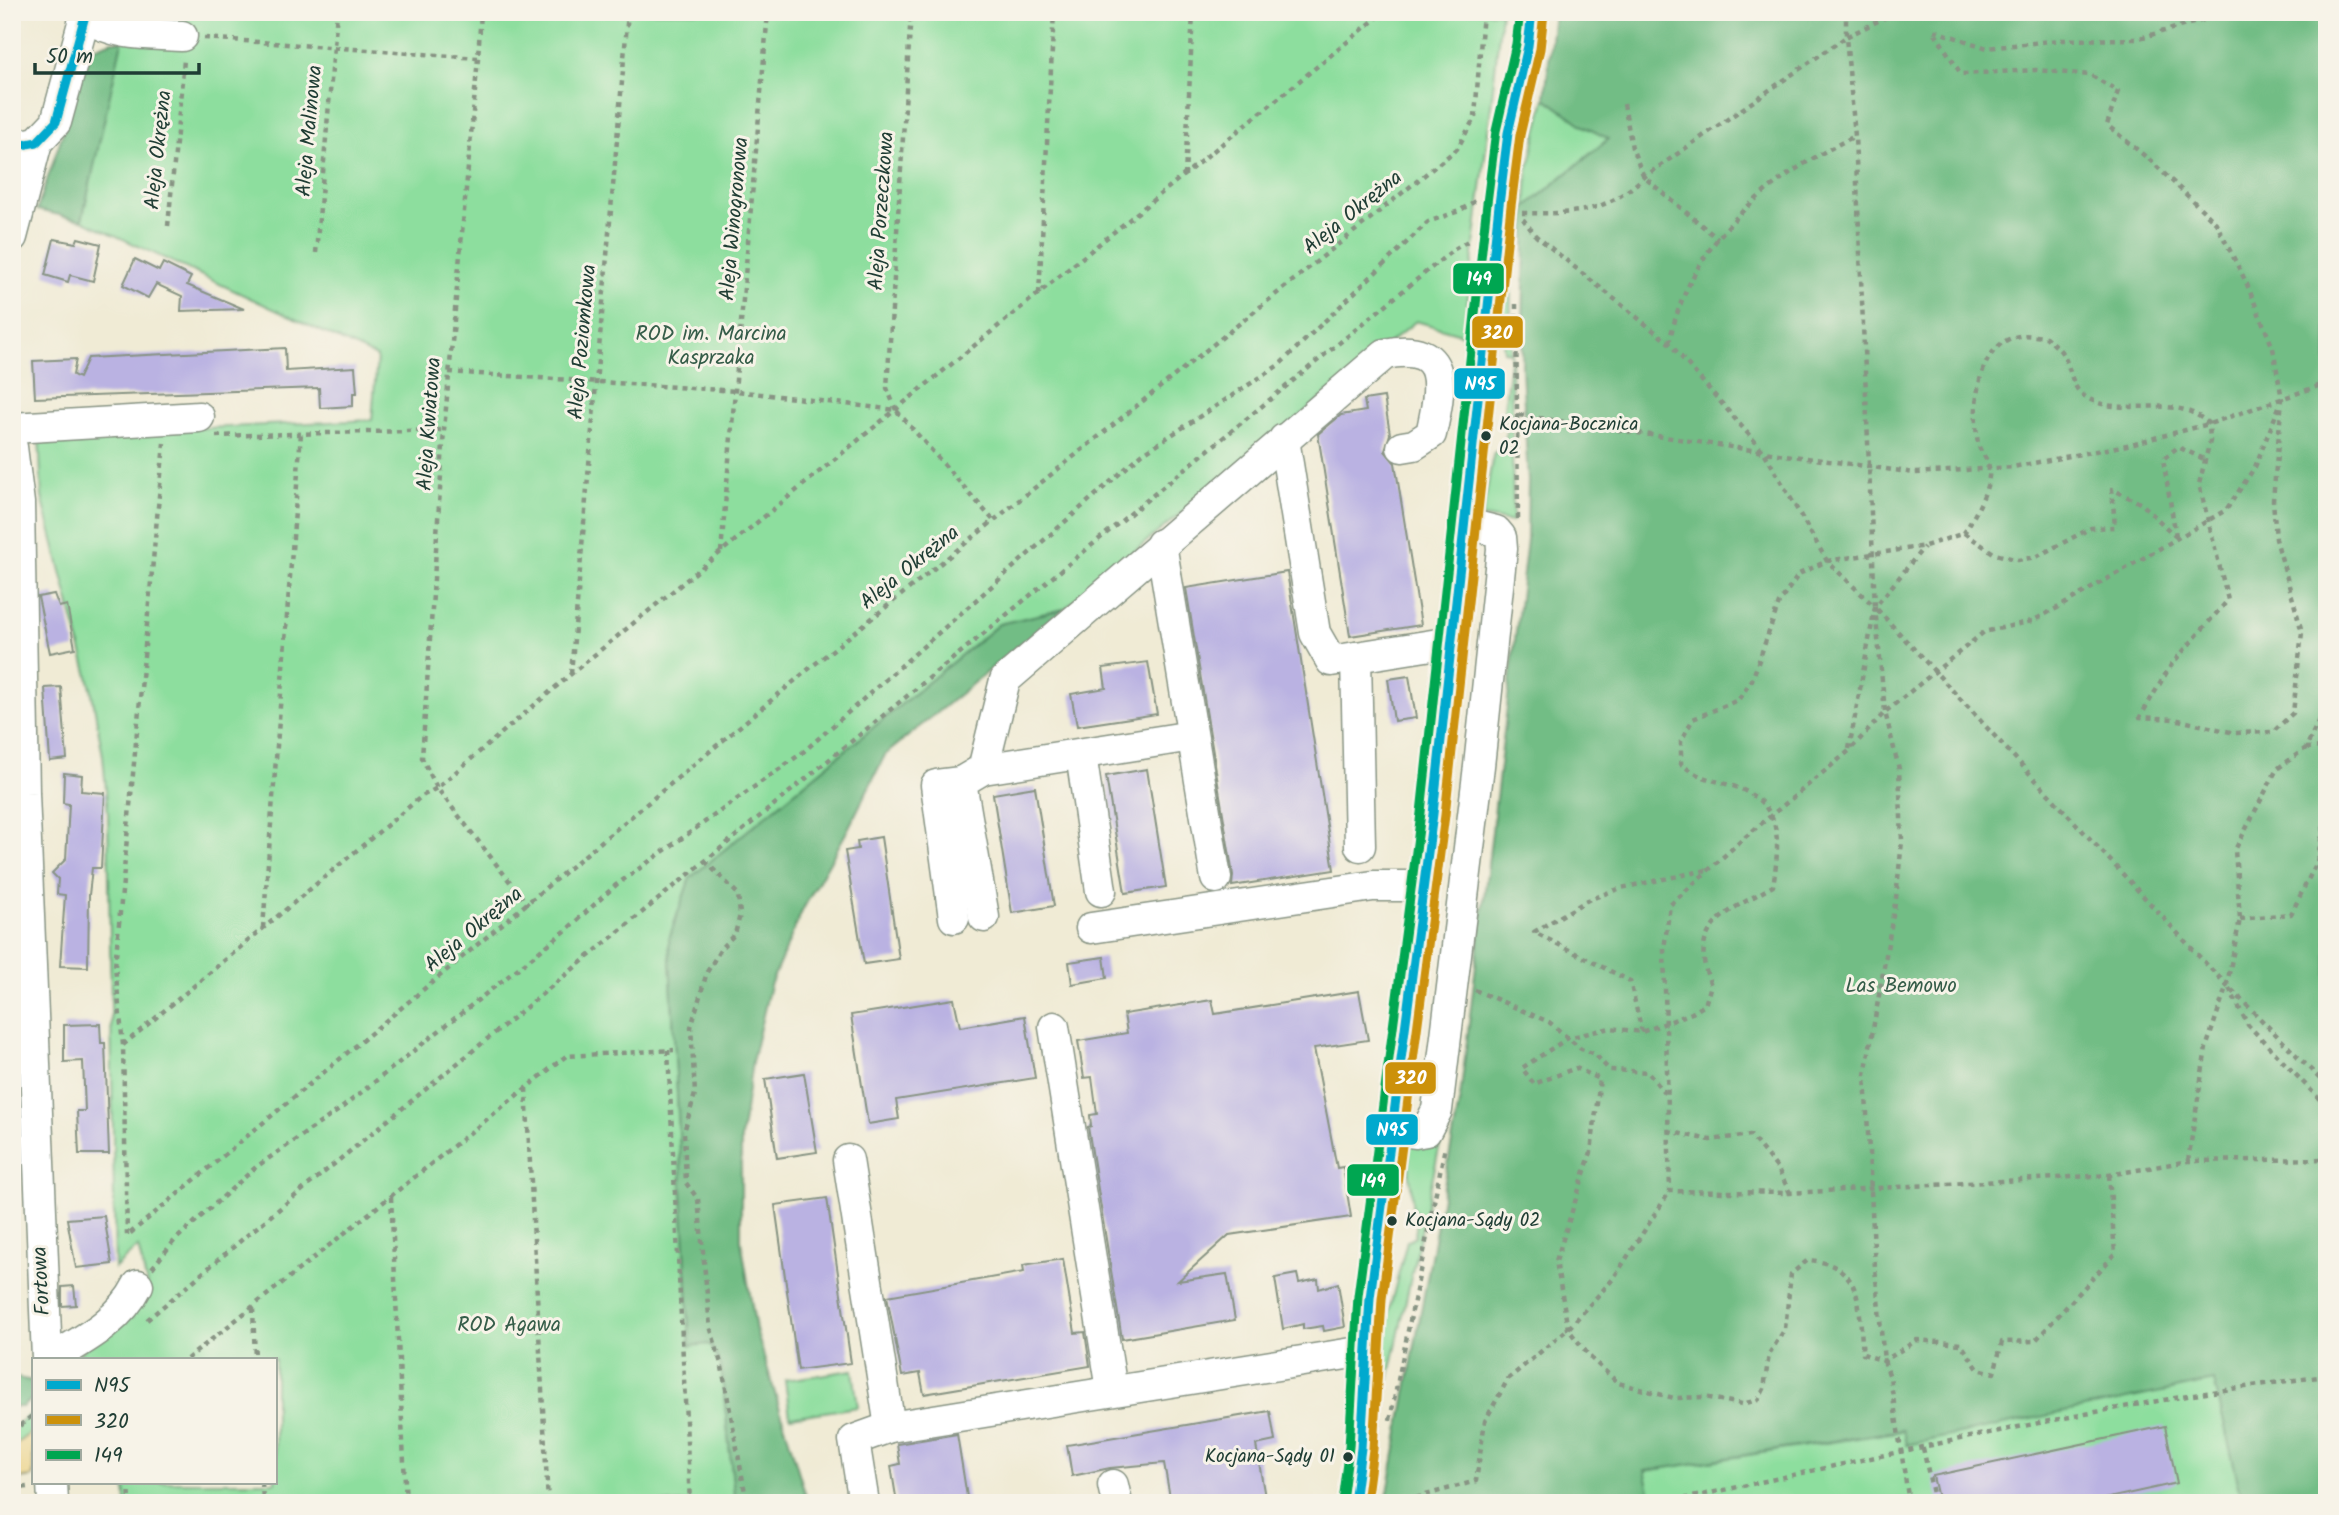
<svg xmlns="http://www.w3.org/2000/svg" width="2339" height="1515" viewBox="0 0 2339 1515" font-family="Kalam,sans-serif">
  <rect width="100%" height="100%" fill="#f7f3e8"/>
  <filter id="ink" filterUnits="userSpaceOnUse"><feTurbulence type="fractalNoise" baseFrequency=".0143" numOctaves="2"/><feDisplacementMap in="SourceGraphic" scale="14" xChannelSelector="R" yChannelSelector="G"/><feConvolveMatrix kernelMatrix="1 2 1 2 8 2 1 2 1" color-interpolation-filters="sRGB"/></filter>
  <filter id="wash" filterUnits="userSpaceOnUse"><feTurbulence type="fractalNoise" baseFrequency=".00686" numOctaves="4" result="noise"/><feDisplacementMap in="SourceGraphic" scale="28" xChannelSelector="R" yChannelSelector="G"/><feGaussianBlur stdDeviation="1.57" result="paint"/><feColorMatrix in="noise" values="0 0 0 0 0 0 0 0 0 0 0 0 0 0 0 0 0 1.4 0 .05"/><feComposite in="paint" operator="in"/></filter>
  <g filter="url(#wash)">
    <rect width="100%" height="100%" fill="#f0ebd5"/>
    <g fill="#8dde9e" stroke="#568e69" stroke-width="2">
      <path d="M127 12H1501C1491 120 1475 227 1464 335L1416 321 1064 609 999 624 690 878 669 939 690 1345 710 1344 721 1365 735 1503H126L125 1482H275V1359H74L147 1285 138 1247 115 1268 108 813 103 756 91 688 42 497 39 436 372 420 377 357 82 220Z"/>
      <polygon points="1545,98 1585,127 1609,138 1526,207 1528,171"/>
      <polygon points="1512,203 1510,243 1513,522 1482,517 1492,461 1494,453 1504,447 1508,427 1503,419 1511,352 1504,351 1499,303"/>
      <path d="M1411 1139 1440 1144 1388 1383 1368 1498 1375 1391H1383L1385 1327 1407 1241 1415 1236 1418 1214 1412 1206C1413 1184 1405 1161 1411 1139Z"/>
      <polygon points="2268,1316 2327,1503 1646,1503 1652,1502 1645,1471 1897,1432"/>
      <polygon points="853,1370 858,1407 790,1417 785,1380"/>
      <polygon points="33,1412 33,1431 12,1447 12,1429"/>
    </g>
    <g fill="#72bd85" stroke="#487d5c" stroke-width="2">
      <polygon points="1554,12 2327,12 2327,1503 2243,1503 2214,1381 1906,1445 1903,1430 1645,1471 1653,1502 1386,1503 1460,1098 1527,540 1528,481 1522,367 1526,207 1609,139 1585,127 1545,98"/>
      <polygon points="112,41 122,41 82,220 37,210 91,49"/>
      <polygon points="1064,609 885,755 846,833 803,909 770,985 752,1062 741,1138 741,1240 756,1330 808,1503 735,1503 721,1366 710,1344 690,1346 669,939 690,878 999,624"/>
      <polygon points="12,1377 33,1381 33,1398 22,1407 12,1407"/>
    </g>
    <polygon fill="#eeda9e" stroke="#868c69" stroke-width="2" points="33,1431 33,1477 12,1480 12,1447"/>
    <g id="blocks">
      <g fill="#bab2e2">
        <polygon points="78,238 101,244 93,281 70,275 68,282 45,275 54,239 76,243"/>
        <polygon points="135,259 159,271 163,263 191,277 187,285 244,309 181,311 182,296 156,284 148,298 123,285"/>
        <polygon points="285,348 286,371 355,367 357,393 353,393 353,406 320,408 319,388 35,398 33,361 76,359 73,375 79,378 88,358"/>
        <polygon points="1384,397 1390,434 1385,451 1395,463 1421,625 1350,636 1318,434 1341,415 1366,411 1364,400"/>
        <polygon points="1287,572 1334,870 1232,886 1233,875 1186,588"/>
        <polygon points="54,594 59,607 67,605 75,648 50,653 38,597"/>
        <polygon points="1148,662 1157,714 1077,726 1071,694 1106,688 1103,668"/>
        <polygon points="1409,676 1416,718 1394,721 1388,679"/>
        <polygon points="61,687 67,759 50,761 45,688"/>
        <polygon points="1147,769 1166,887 1125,893 1106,776"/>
        <polygon points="64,773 82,775 81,791 105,793 101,868 92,868 89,895 88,967 60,966 65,895 57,894 58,879 52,873 66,859 69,804 63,803"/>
        <polygon points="1035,787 1054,906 1012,913 993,794"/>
        <polygon points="881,837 899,959 864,964 845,851 858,849 857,841"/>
        <polygon points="1104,957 1107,978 1072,984 1069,962"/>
        <polygon points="1359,991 1368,1040 1314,1048 1337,1168 1343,1167 1351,1217 1229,1235 1178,1281 1227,1274 1235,1320 1122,1339 1088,1127 1091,1126 1090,1115 1097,1114 1092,1077 1084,1078 1078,1041 1127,1033 1124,1014 1212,1000 1215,1014"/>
        <polygon points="954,999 960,1027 1025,1016 1035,1078 896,1100 899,1119 868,1124 851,1015"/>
        <polygon points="100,1024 101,1043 105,1043 109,1154 79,1154 77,1111 85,1111 83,1061 64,1062 64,1025"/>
        <polygon points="804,1073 817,1152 777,1158 765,1079"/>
        <polygon points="827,1198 851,1363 798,1370 775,1205"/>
        <polygon points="104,1216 112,1264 76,1268 67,1219"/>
        <polygon points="1063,1259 1075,1333 1085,1332 1090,1366 924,1394 920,1373 902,1376 887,1296 1024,1272 1023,1265"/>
        <polygon points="1297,1274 1299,1283 1318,1279 1319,1289 1338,1283 1345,1327 1324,1331 1323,1326 1303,1329 1303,1324 1283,1329 1275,1278"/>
        <polygon points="74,1286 76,1305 62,1306 62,1287"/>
        <polygon points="1270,1411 1275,1441 1256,1445 1266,1503 1171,1503 1164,1463 1110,1468 1072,1476 1067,1445"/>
        <polygon points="2165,1426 2177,1483 2086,1503 1939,1503 1933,1476"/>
        <polygon points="957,1434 968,1503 897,1503 891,1466 900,1464 897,1444"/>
      </g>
    </g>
  </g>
  <g filter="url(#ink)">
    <use href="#blocks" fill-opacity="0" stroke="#889484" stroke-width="2"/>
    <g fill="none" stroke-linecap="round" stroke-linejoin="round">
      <g stroke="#889484" stroke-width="33">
        <g id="minor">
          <path d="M85 17C116 36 146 34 182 36"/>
          <polyline points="12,147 37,142 56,122 86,12"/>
          <polyline points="12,237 37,142"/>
          <polyline points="12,428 199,417"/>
          <polyline points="1284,439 1315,633 1331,661 1451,642"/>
          <polyline points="12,447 19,503 24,793 47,1359"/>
          <polyline points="1161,544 1216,878"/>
          <polyline points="1356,657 1360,846"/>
          <polyline points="1081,754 1101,891"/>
          <path d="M983 769 1005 680 1385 354C1451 341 1441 389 1431 434L1414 445 1402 447"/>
          <polyline points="984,917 961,782 983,769 1192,736"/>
          <polyline points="954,918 936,785 961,782"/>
          <polyline points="1091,928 1373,886 1424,886"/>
          <polyline points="1054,1027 1112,1390"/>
          <polyline points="1392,1130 1415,1133 1426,1131 1437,1110 1479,766 1502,549 1501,537 1496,531 1464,523"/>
          <polyline points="848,1160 890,1427"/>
          <path d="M51 1359C85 1339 120 1321 138 1285"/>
          <polyline points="52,1482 53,1503"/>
          <polyline points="1113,1485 1117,1503"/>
          <polyline points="864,1503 854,1440 890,1427 1365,1351"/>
          <polyline points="1354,1503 1361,1448 1370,1298 1433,814 1499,205 1508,133 1528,46 1532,12"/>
        </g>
      </g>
      <g stroke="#889484" stroke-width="4.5" stroke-dasharray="5 5" stroke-linecap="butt">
        <polyline points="1896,12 1846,37 1855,136 1875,607 2209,967 2327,1086"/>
        <polyline points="204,38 478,58 481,12"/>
        <polyline points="478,58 444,430 422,758 437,788 528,905"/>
        <polyline points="1624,104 1632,148 1644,177 1718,239"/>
        <polyline points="1185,176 1193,12"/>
        <path d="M1522 213C1574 214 1605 214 1644 177L1846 37V12"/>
        <polyline points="168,226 184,60"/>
        <polyline points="316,253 337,12"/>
        <polyline points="1039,294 1054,12"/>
        <polyline points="1516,304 1518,519"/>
        <path d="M1669 343C1691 241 1764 180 1855 136"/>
        <polyline points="449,372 736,391 896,410 994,521"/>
        <polyline points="2320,384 2327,373"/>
        <polyline points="2279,407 2255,467 2226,510 2059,607 2032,621 1984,632 1885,712 1849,751 1744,838 1670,905 1664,949 1670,1191 1790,1193 2109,1175 2188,1161 2327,1159"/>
        <polyline points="896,410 887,388 911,12"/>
        <polyline points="1519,415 1764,452 1669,343 1536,236 1523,219"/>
        <polyline points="216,436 444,430"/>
        <polyline points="164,443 115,966 123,1045 127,1236 810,668 1457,149 1475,117 1483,12"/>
        <polyline points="1964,533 1995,554 2018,560 2036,557 2091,528 2115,527 2112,489 2142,504 2176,537"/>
        <polyline points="2176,536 2163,459 2178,447 2204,459"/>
        <polyline points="721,552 768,12"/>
        <polyline points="571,674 628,12"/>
        <polyline points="2306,748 2327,747"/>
        <polyline points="1849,749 1875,607 1924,547"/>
        <polyline points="705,861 738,894 740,915 735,934 722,947 707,972 691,1027 695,1094 684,1132 686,1183 698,1199 710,1326 722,1367 747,1503"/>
        <polyline points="2240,919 2291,914 2317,862 2327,806"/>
        <polyline points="263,928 301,433"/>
        <polyline points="2229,988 2248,1025 2327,1107"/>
        <polyline points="1475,990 1549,1022 1581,1049 1595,1054 1609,1070 1648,1072 1667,1096"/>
        <polyline points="1642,1032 1630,981 1534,932 1588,900 1621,888 1707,870"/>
        <polyline points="123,1045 422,796 437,788 571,674 1384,12"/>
        <polyline points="668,1050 690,1503"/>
        <polyline points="526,1088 548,1503"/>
        <polyline points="1668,1131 1710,1140 1750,1135 1778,1169 1790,1193"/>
        <polyline points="2188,1161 2206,1048 2227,984 2240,919 2235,850 2277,769 2306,748 2327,702"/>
        <path d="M2109 1175 2115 1254 2035 1341 2002 1342 1994 1373 1978 1369 1961 1344 1917 1340 1884 1361 1863 1354C1858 1307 1866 1265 1808 1260L1791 1274 1785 1329 1769 1354 1764 1389 1758 1400 1742 1404 1704 1397 1674 1398 1618 1383 1591 1358 1568 1329 1556 1261 1591 1152 1600 1079 1576 1068 1534 1084 1522 1068 1568 1038 1610 1028 1642 1032 1692 1013 1705 1005 1711 985C1686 925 1728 912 1773 886 1780 840 1784 802 1730 785 1709 779 1699 778 1681 764V741L1693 719 1738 700 1752 680 1779 603 1799 574 1827 561 1925 546 1964 533C1974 517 1992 486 1989 467 1988 459 1979 451 1978 443 1972 408 1976 344 2019 336 2027 334 2038 337 2046 337 2051 342 2058 347 2062 353 2071 365 2070 386 2084 396 2122 421 2173 390 2209 424L2210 441 2199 484 2228 600 2171 665 2140 717 2174 719 2235 733 2273 732 2293 713 2302 632 2276 539 2273 500 2282 399 2273 348 2246 282 2216 223 2151 161 2107 125 2118 91 2090 75 2036 70 1961 74 1933 30 1987 48 2060 40 2136 39 2232 12"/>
        <polyline points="391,1197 406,1503"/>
        <polyline points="152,1268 175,1240 256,1167 339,1110 416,1049 564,932 616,885 802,753 1142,454 1279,365 1428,222 1459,211 1475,201"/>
        <polyline points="253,1308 255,1359"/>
        <polyline points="147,1320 251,1232 1453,250 1471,239"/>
        <polyline points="187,1359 566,1056 674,1050"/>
        <polyline points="1390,1420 1445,1147"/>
        <polyline points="12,1432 33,1415"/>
        <polyline points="1923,1448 1935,1503"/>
        <polyline points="129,1482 130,1503"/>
        <polyline points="262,1482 263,1503"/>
        <polyline points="12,1489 27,1487"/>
        <polyline points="1397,1503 1476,1481 1485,1421 1508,1379 1568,1329 1613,1279 1670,1191"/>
        <path d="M1664 1503C1884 1456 2103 1403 2327 1376"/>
        <polyline points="1909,1503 1890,1377 1884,1361 1875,1268 1865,1075 1896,898 1902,841 1899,769 1885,712 1875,607 1827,561 1764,452 1915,473 2013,467 2127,445 2209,424 2327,383"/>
      </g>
      <use href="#minor" stroke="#fff" stroke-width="30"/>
      <g stroke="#f7f3e8" stroke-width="14">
        <g id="bus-1">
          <polyline points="12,147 37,142 56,122 86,12"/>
          <polyline points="1354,1503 1361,1448 1370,1298 1433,814 1499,205 1508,133 1528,46 1532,12"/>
        </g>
      </g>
      <g stroke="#f7f3e8" stroke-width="14">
        <polyline id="bus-2" points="1366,1503 1373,1449 1382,1299 1445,815 1511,206 1520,135 1540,49 1544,13"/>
      </g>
      <g stroke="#f7f3e8" stroke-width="14">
        <polyline id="bus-3" points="1342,1501 1349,1447 1358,1296 1421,813 1487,203 1496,131 1516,44 1520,12"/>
      </g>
      <use href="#bus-1" stroke="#00a9ce" stroke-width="9"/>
      <use href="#bus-2" stroke="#cc910a" stroke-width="9"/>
      <use href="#bus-3" stroke="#00a651" stroke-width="9"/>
    </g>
  </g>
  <g fill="#1f3d34" stroke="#f7f3e8" stroke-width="2.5">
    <circle cx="1486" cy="436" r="6"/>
    <circle cx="1392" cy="1221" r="6"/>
    <circle cx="1348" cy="1457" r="6"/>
  </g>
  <g text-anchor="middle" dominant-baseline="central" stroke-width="6" stroke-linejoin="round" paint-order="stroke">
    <g font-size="19" fill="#1f3d34" stroke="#f7f3e8" text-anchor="start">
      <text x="1499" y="425">Kocjana-Bocznica<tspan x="1499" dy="24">02</tspan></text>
      <text x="1405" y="1221">Kocjana-Sądy 02</text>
      <text x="1335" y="1457" text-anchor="end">Kocjana-Sądy 01</text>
    </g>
    <g font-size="21" fill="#1f3d34" stroke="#f7f3e8">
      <text transform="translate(310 131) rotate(-85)">Aleja Malinowa</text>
      <text transform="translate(159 150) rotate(-84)">Aleja Okrężna</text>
      <text transform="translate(882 211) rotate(-86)">Aleja Porzeczkowa</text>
      <text transform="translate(1353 213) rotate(-39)">Aleja Okrężna</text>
      <text transform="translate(735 219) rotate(-85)">Aleja Winogronowa</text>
      <text transform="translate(583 342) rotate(-85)">Aleja Poziomkowa</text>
      <text transform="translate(430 424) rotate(-86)">Aleja Kwiatowa</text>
      <text transform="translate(910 568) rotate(-39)">Aleja Okrężna</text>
      <text transform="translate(474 930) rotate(-40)">Aleja Okrężna</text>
      <text transform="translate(42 1281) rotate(-93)">Fortowa</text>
    </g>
    <g font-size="21" fill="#355d49" stroke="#f7f3e8">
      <text x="711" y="334">ROD im. Marcina<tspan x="711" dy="24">Kasprzaka</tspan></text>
      <text x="1901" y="986">Las Bemowo</text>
      <text x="509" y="1325">ROD Agawa</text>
    </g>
  </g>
  <g stroke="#f7f3e8" stroke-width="2.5">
    <rect x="1452" y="262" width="53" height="33" rx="7" fill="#00a651"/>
    <rect x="1471" y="315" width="53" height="34" rx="7" fill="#cc910a"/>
    <rect x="1453" y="367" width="53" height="33" rx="7" fill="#00a9ce"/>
    <rect x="1384" y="1061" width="53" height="34" rx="7" fill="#cc910a"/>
    <rect x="1365" y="1113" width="54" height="33" rx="7" fill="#00a9ce"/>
    <rect x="1346" y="1163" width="54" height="34" rx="7" fill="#00a651"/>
  </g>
  <g font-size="19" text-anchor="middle" font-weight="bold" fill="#fff">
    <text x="1479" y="285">149</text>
    <text x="1497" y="339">320</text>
    <text x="1480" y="390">N95</text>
    <text x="1411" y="1084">320</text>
    <text x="1392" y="1136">N95</text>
    <text x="1373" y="1187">149</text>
  </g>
  <rect width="2339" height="1515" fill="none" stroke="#f7f3e8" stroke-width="42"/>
  <rect x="32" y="1358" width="245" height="126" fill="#f7f3e8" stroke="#a1aaa0" stroke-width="2"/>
  <rect x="46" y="1380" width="35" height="10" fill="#00a9ce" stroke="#a1aaa0" stroke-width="2"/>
  <text x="94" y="1392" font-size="21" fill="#1f3d34">N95</text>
  <rect x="46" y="1415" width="35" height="10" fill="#cc910a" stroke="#a1aaa0" stroke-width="2"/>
  <text x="94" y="1428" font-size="21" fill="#1f3d34">320</text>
  <rect x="46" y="1450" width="35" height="10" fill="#00a651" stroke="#a1aaa0" stroke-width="2"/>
  <text x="94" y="1462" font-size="21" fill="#1f3d34">149</text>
  <path d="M35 63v10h164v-10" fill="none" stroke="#1f3d34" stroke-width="3.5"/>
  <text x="46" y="63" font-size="21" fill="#1f3d34" stroke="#f7f3e8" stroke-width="5" paint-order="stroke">50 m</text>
</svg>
